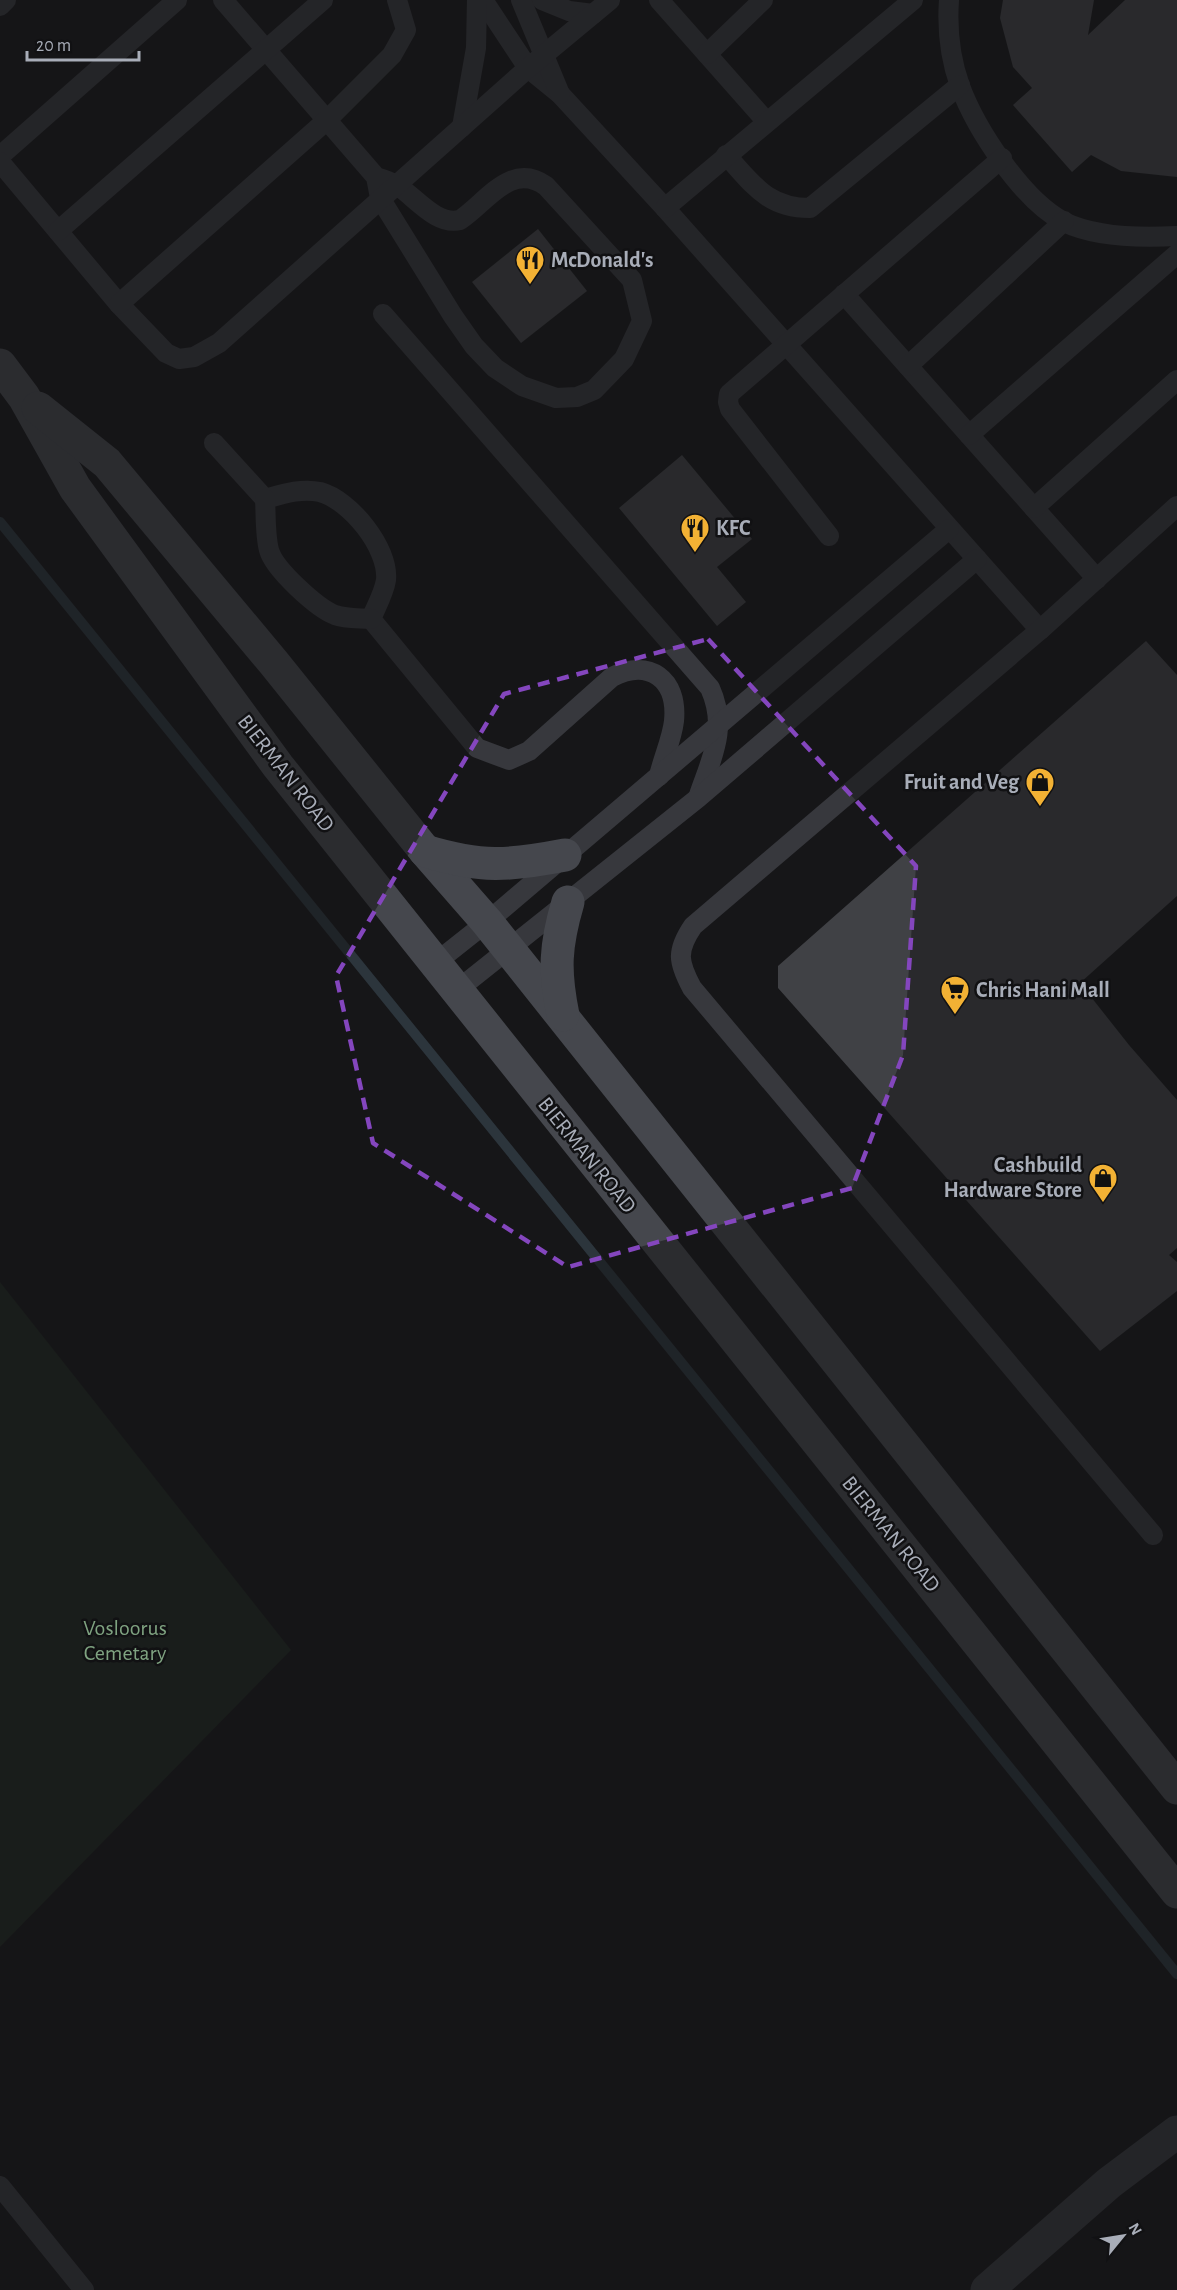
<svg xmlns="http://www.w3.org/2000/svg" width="1177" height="2290" viewBox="0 0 1177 2290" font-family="'Alegreya Sans',sans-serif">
  <rect width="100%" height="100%" fill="#161618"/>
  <polygon fill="#1e261f" points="0,1282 291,1650 0,1947"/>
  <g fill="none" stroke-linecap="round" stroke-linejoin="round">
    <polyline stroke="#2c353c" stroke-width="10" points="0,522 1177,1974"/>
  </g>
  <g fill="#404145">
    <polygon points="1003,0 1094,0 1088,35 1125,0 1177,0 1177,177 1121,171 1091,155 1072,172 1013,105 1032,88 1013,67 1000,18"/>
    <polygon points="538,229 587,291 521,343 472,282"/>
    <polygon points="682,455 752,539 717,567 746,602 717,626 619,508"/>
    <polygon points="1146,641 1177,675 1177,896 1080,983 1129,1045 1177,1100 1177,1248 1169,1255 1177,1262 1177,1291 1100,1351 778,988 778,966"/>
  </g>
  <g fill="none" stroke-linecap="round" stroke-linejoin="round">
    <g stroke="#37383d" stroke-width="20">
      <path d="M223 0 376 177C383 179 392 182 398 186 416 198 437 226 460 220 487 202 511 161 546 186L632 280 642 321 624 359 594 390 577 397 556 398 522 386 495 368 474 346 453 316 380 198 376 177"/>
      <polyline points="483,0 528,68 560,94 665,208 1040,630"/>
      <polyline points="521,0 560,94"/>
      <polyline points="542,0 569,11 593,14"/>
      <polyline points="659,0 766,121"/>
      <path d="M949 0C947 28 950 58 960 86 976 129 1022 200 1064 222 1097 238 1142 238 1177 236"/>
      <polyline points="0,6 6,0"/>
      <polyline points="707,54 763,0"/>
      <polyline points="462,127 476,48 477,0"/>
      <path d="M726 155C753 184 767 208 810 208L960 85"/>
      <polyline points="0,156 177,0"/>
      <polyline points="0,162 119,304 166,353 179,359 194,357 219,343 528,68 610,0"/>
      <polyline points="665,208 913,0"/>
      <polyline points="58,231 323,0"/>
      <polyline points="844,294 1097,579"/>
      <polyline points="119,304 327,120 392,55 406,30 397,0"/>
      <path d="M383 314 710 688C728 728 712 757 699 795"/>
      <polyline points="908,366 1064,221"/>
      <polyline points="969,435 1177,254"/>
      <path d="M214 443 265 499C283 494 301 488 320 492 350 500 389 548 386 580 384 593 376 607 371 619L477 748 509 760 529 751 612 677C649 658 678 679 674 721 672 739 663 758 659 776"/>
      <path d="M265 499C266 515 265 535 269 550 274 569 317 608 335 615 346 619 359 618 371 619"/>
      <polyline points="1034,508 1177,380"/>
      <polyline points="829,536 730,409 728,402 729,394 1002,158"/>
      <polyline points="434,964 487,922 949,529"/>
      <polyline points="456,991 698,798 977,559"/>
      <path d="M1153 1535 692 988C678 962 676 951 693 926L1040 630 1177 506"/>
      <polyline points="0,2186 84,2290"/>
    </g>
    <polyline stroke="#37383d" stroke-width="33" points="987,2290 1109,2183 1177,2132"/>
    <g stroke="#45474d" stroke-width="33">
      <polyline points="0,365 24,397 75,488 278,766 1177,1892"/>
      <polyline points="38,408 107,463 274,663 425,851 487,922 1177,1788"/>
      <path d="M425 851C482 868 508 866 565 855"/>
      <path d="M563 1015C554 971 555 946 568 902"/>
    </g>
  </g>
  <path d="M0 0H1177V2290H0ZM708 639 916 866 903 1055 852 1188 568 1267 373 1143 336 976 504 694Z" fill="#161618" fill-opacity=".55" fill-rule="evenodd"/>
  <path fill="none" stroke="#8446be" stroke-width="4.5" stroke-dasharray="12 8" stroke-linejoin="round" d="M708 639 916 866 903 1055 852 1188 568 1267 373 1143 336 976 504 694Z"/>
  <defs>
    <g id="restaurant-pin" transform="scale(1.5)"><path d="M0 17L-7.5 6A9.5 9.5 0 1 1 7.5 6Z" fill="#f2b134" stroke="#111113"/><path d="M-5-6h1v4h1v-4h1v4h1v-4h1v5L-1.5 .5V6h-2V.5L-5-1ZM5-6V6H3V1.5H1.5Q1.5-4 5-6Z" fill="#111"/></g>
    <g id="shop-pin" transform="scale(1.5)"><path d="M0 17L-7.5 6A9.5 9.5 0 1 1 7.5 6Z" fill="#f2b134" stroke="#111113"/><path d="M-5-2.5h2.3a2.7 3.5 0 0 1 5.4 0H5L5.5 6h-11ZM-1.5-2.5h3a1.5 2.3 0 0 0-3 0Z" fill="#111"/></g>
    <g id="supermarket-pin" transform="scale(1.5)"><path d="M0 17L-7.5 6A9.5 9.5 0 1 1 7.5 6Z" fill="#f2b134" stroke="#111113"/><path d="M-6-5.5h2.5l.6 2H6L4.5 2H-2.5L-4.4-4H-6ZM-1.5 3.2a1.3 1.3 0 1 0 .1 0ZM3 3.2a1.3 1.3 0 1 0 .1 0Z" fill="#111"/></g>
  </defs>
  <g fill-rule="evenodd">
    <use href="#restaurant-pin" x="530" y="260"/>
    <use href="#restaurant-pin" x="695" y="528"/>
    <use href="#shop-pin" x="1040" y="782"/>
    <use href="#supermarket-pin" x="955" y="990"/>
    <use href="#shop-pin" x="1103" y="1178"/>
  </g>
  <g text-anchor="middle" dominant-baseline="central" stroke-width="5" stroke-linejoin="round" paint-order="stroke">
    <g font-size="22" font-weight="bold" fill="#a8adb8" stroke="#111113" text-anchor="start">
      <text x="551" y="260">McDonald's</text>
      <text x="716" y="528">KFC</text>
      <text x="1019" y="782" text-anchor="end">Fruit and Veg</text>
      <text x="976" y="990">Chris Hani Mall</text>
      <text x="1082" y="1165" text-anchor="end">Cashbuild<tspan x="1082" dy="25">Hardware Store</tspan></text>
    </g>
    <g font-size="22" fill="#a8adb8" stroke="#111113">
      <text transform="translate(286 773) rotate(52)">BIERMAN ROAD</text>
      <text transform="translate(587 1155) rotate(51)">BIERMAN ROAD</text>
      <text transform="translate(891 1534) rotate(51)">BIERMAN ROAD</text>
    </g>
    <g font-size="22" fill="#7fa381" stroke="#111113">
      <text x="125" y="1628">Vosloorus<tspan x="125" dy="25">Cemetary</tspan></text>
    </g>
  </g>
  <g transform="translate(1123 2236) rotate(60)" stroke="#111113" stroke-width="4.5" paint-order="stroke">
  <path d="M0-4.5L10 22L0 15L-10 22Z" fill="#a8adb8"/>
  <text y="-9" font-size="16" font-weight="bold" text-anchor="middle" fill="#a8adb8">N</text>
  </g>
  <path d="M27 51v9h112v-9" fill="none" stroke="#a8adb8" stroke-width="3"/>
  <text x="36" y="51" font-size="18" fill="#a8adb8" stroke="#111113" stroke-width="4.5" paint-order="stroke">20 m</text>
</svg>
